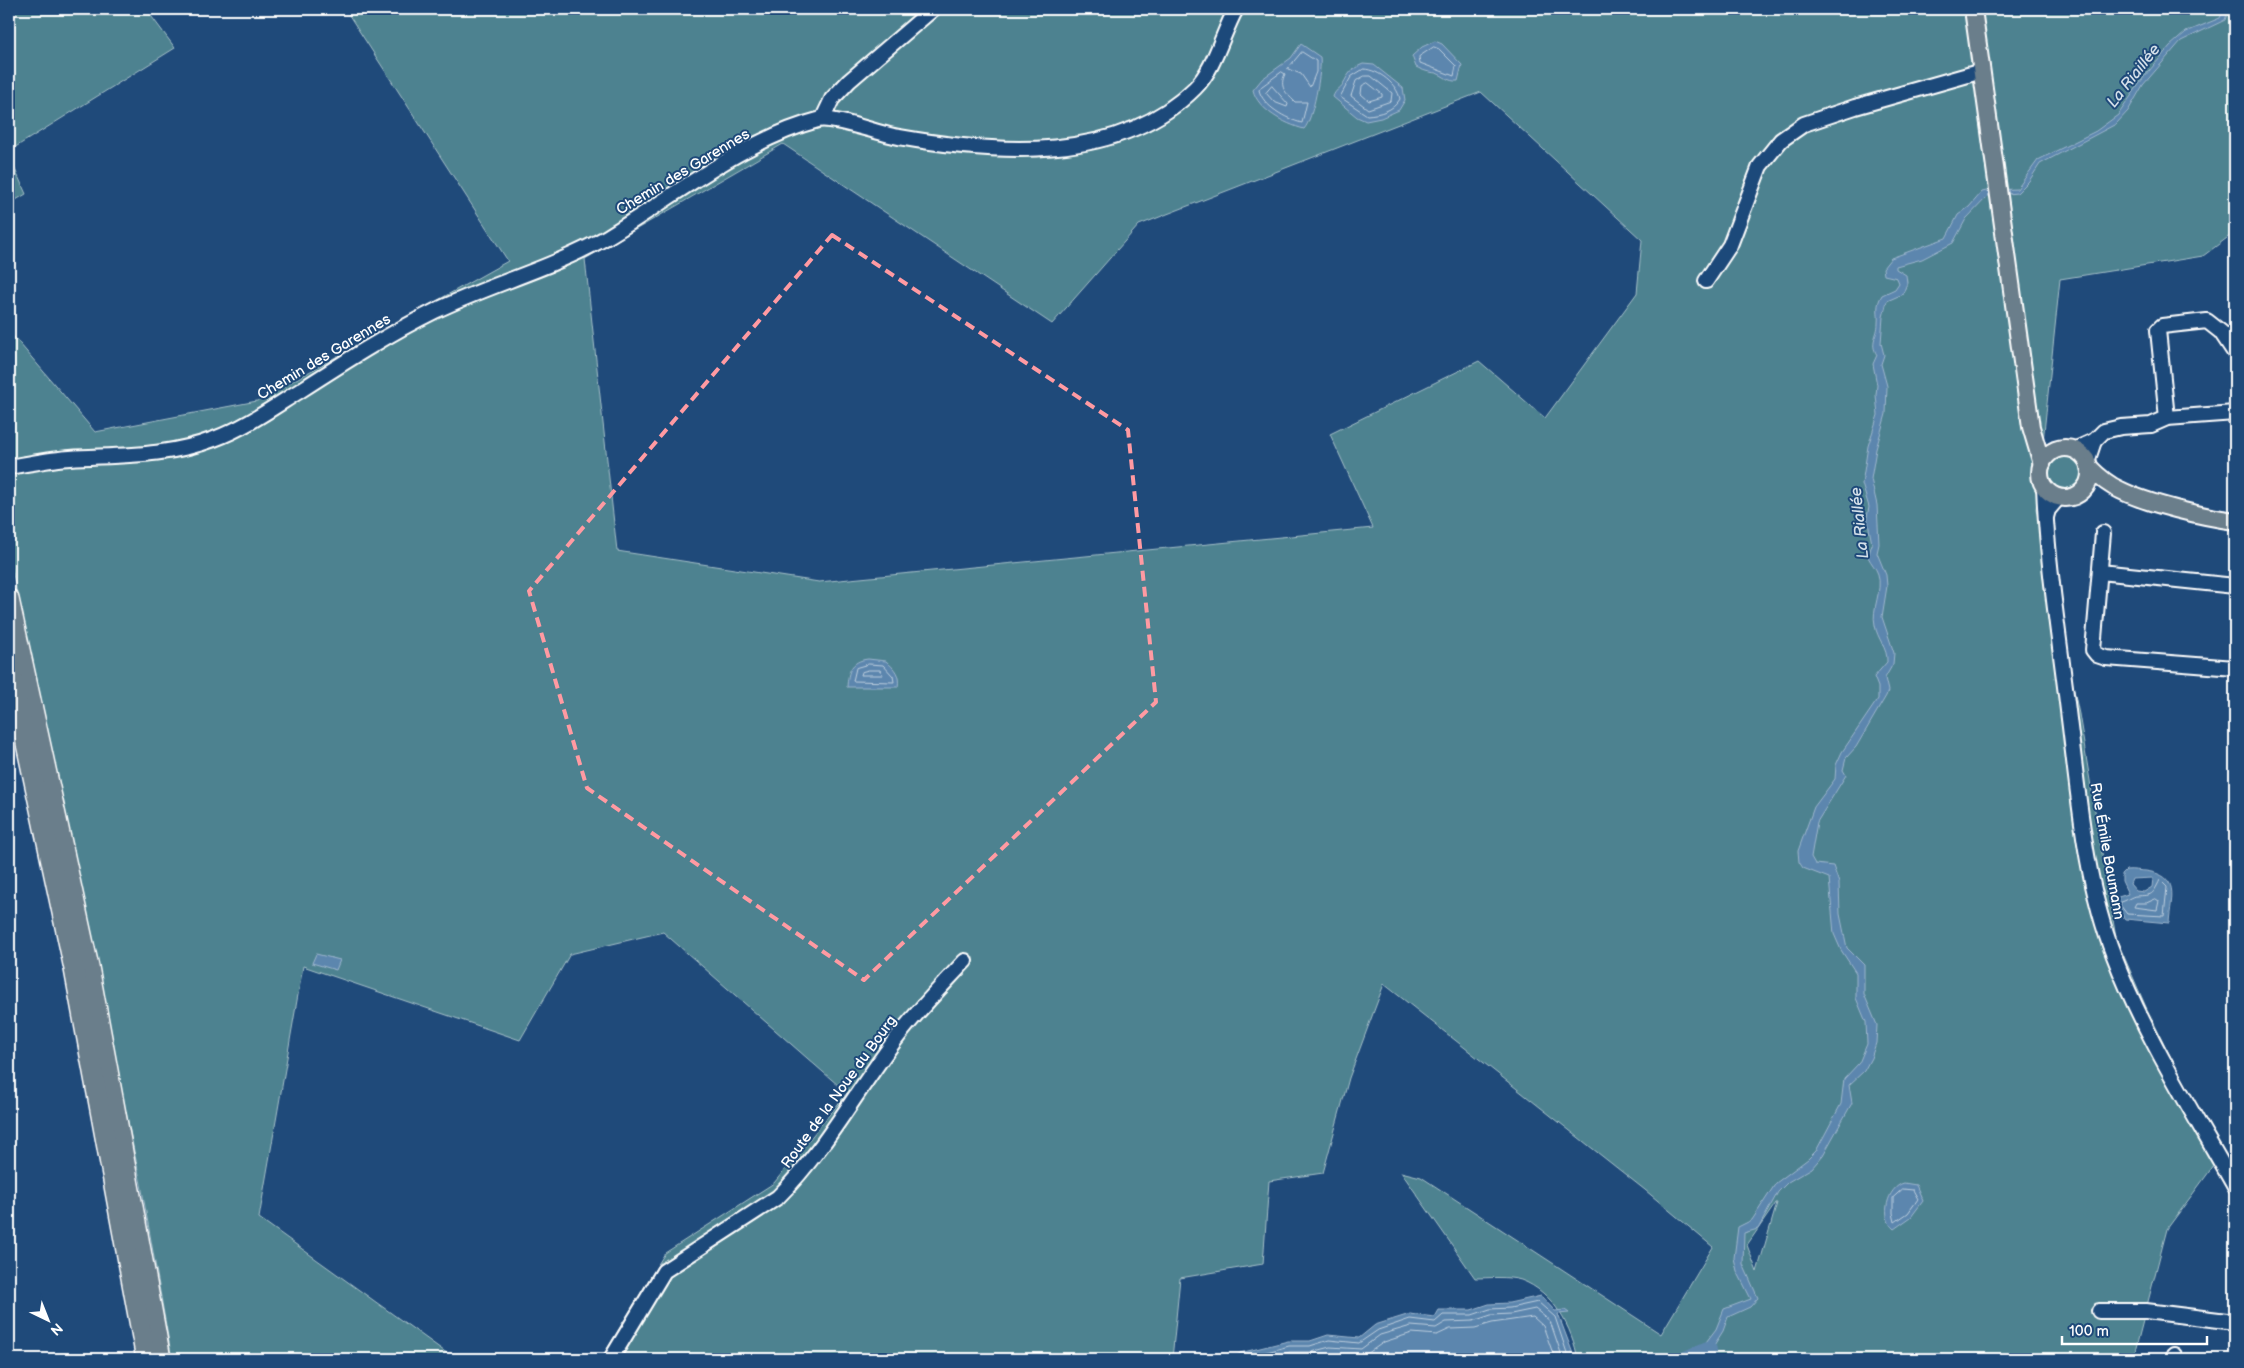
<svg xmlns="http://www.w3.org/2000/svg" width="2244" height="1368" viewBox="0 0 2244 1368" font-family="'Balsamiq Sans',sans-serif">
  <rect width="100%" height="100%" fill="#1f4a7a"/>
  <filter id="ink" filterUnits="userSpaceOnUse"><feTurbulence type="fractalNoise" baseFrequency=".02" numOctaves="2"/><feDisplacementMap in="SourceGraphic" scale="10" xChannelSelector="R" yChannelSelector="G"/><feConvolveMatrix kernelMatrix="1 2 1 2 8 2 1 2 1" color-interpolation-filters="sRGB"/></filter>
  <g filter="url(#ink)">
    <g fill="#4d8290" stroke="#a6c0c8" fill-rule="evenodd">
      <polygon points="9,9 146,9 175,48 9,151"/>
      <path d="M345 9H2235V232L2203 256 2060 279 2036 509 2079 714 2116 938 2146 1007 2220 1157 2167 1229 2133 1359H1578C1572 1328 1554 1292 1521 1280 1508 1276 1488 1278 1475 1278L1401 1172 1421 1177 1661 1334 1713 1247 1645 1190 1384 984 1349 1078 1323 1173 1269 1181 1263 1264 1180 1278 1172 1359H1104L1097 1356 1093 1359H601L665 1253 774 1183 847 1093 663 932 570 954 520 1040 303 966 259 1218 455 1359H172L141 1184 9 555V331L95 432 257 401 508 261ZM1481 92 1642 240 1637 293 1545 418 1479 361 1330 434 1373 528 819 582 617 551 585 259 783 144 1052 324 1139 225ZM1776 1203H1777L1757 1272 1747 1245Z"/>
      <polygon points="9,156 26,194 9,204"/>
      <circle cx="2065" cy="474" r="19"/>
    </g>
    <g fill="#5c86ae" stroke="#9db6ce" fill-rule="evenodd">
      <path d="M2224 9H2229L2225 20 2181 41 2143 85 2128 111 2116 124 2040 164 2029 181 2017 193 1988 196 1966 219 1953 243 1922 259 1896 266V269L1906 275 1907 283 1903 294 1887 301 1883 317 1881 343 1884 355 1881 364 1887 386 1886 414 1876 449 1871 479 1877 505 1879 544 1877 553 1886 575 1887 586 1882 617 1894 653 1893 664 1885 678 1888 691 1886 696 1856 747 1846 758 1843 770 1846 775 1817 822 1811 857 1815 864 1833 866 1839 883 1840 914 1847 948 1864 965V994L1877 1025 1876 1043 1871 1058 1864 1071 1849 1085 1852 1103 1823 1155 1812 1168 1788 1182 1778 1192 1758 1229 1744 1233 1743 1264 1758 1298 1750 1307 1728 1317 1723 1331 1711 1350 1713 1359H1708L1703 1346 1716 1329 1724 1309 1751 1299 1737 1271 1734 1258 1738 1227 1752 1220 1776 1183 1808 1159 1816 1151 1841 1104 1844 1079 1859 1063 1867 1044 1866 1022 1856 998V973L1841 950 1834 934 1829 878 1803 868 1799 862 1798 851 1814 807 1835 779 1836 765 1842 752 1878 699V687L1874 677 1887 662C1888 648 1877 639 1875 625 1871 608 1883 592 1878 574 1876 568 1871 563 1868 557L1872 544 1867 517 1869 507 1862 484 1868 446 1878 415 1876 395 1877 385 1873 364 1877 355C1869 342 1878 336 1878 323 1879 312 1875 306 1882 295L1895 289 1899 283 1897 278 1884 275 1883 268 1891 258 1946 238 1958 215 1969 207 1982 192 1991 190 2017 189 2038 160 2096 131 2118 115 2144 77 2170 46 2186 32 2220 18Z"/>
      <path d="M1435 41 1442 44 1462 65 1458 81C1448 82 1445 76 1436 73 1428 72 1424 71 1416 67L1412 56 1422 47Z"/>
      <path d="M1301 44 1320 57C1322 70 1313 120 1304 129 1285 124 1258 110 1253 90L1262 79 1291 58Z"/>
      <path d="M1363 64 1374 65 1403 88 1405 100 1399 110 1381 118 1366 121 1357 117 1333 97C1335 90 1340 89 1343 84 1349 73 1351 69 1363 64Z"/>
      <path d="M868 659 886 661C895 669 900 675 898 687H847C848 671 851 661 868 659Z"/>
      <path d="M2126 870C2133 869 2140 871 2146 871 2181 876 2171 896 2169 923L2125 919 2113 902 2115 898 2128 894 2122 881V874ZM2153 878 2152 887 2144 892 2136 891 2130 884 2132 879Z"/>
      <polygon points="316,954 340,960 336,970 312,963"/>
      <path d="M1904 1183 1916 1185 1923 1201 1911 1217 1894 1229C1880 1218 1887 1187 1904 1183Z"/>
      <polygon points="1541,1296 1555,1311 1565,1310 1569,1313 1558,1314 1575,1359 1232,1359 1240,1353 1288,1341 1310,1341 1328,1335 1359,1338 1375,1325 1410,1314 1435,1317 1439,1310 1471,1310 1489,1304 1509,1303"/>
    </g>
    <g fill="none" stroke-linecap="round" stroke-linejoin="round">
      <g stroke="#becfdf" stroke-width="1">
        <polygon points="1434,47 1439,49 1456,66 1454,76 1420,63 1419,57"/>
        <polygon points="1302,52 1316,61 1316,72 1310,87 1301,74 1288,69"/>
        <path d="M1364 69C1379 70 1397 84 1400 99 1393 111 1380 114 1367 115L1340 97 1351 77Z"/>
        <path d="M1282 72 1285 74C1279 87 1285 92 1295 102H1307L1302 123C1286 119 1263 106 1259 90L1261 87Z"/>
        <polygon points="1365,76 1371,76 1392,93 1391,101 1368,109 1351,96 1356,81"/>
        <polygon points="1368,83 1382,94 1382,97 1369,101 1361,94 1362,86"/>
        <polygon points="1272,86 1288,104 1287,107 1274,102 1266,93"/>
        <polygon points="869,664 883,665 893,676 894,682 853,681 856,668"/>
        <polygon points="869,670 880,670 883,675 861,675 862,672"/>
        <path d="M2160 880 2167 887 2164 916 2127 914 2120 905 2121 902C2126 901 2132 896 2136 896 2153 895 2152 896 2160 880Z"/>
        <polygon points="2156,899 2159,901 2157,910 2134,907 2136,903 2146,903"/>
        <polygon points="1903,1189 1913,1190 1918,1199 1908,1213 1895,1222 1893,1213 1893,1198"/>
        <polyline points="1241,1359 1289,1346 1310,1346 1329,1340 1359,1343 1378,1330 1410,1319 1435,1322 1443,1315 1472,1315 1490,1309 1510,1308 1538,1302 1555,1317 1569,1359"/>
        <polyline points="1264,1359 1290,1352 1311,1352 1330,1347 1361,1349 1380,1335 1411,1326 1436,1328 1446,1322 1473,1321 1491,1315 1511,1314 1535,1309 1550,1321 1563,1359"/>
        <polyline points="1315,1359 1331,1354 1364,1356 1384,1342 1412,1333 1437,1335 1450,1329 1475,1328 1492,1323 1533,1317 1543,1326 1555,1359"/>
      </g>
      <polyline stroke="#5c86ae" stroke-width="18" points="1688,1359 1708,1350"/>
      <g stroke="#fff" stroke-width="18">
        <g id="minor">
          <polyline points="823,118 832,99 849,81 933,9"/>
          <polyline points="1706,281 1730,245 1760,166 1781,140 1804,124 1855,107 1982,71"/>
          <polyline points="2167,418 2158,330 2162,326 2207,321 2221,332 2235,353"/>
          <polyline points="2094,441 2104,431 2121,427 2151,425 2167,418 2235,413"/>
          <polyline points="2074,450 2094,441 2087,462"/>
          <path d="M9 467C29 464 50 459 70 458 119 455 167 457 214 439 244 428 271 409 298 392 343 363 388 334 435 311 491 284 553 268 607 237 672 198 745 139 818 120 833 116 880 134 899 137 995 154 1119 164 1195 88 1215 68 1222 34 1236 9"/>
          <path d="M2044 486C2047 564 2060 642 2069 719 2079 798 2085 882 2114 956 2145 1037 2193 1112 2235 1187"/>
          <polyline points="2046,517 2048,510 2059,497"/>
          <polyline points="2103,533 2093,650 2097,655 2106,658 2235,668"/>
          <polyline points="2100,572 2235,586"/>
          <polyline points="2099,1311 2146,1311 2235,1322"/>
          <path d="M611 1359 664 1271 778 1197C826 1149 858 1088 899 1035 919 1009 943 985 965 961"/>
          <polyline points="2173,1359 2174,1355"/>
        </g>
      </g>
      <g stroke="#fff" stroke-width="20">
        <g id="major">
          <polyline points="1973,9 2031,427 2042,464"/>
          <circle cx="2065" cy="473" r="25"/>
          <path d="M2089 467C2098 476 2108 485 2120 490 2148 504 2204 517 2235 521"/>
        </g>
      </g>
      <g stroke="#fff" stroke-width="22">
        <g id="highway">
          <polyline points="9,599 89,967 161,1359"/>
          <polyline points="9,664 74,969 146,1359"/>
        </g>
      </g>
      <use href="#minor" stroke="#1f4a7a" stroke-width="14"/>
      <use href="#major" stroke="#6b7e8b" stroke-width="16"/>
      <use href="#highway" stroke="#6b7e8b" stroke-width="19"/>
    </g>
  </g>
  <path fill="none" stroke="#ff9aa2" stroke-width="4" stroke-dasharray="10 6" stroke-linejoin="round" d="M832 235 1128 430 1156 702 864 980 587 788 529 591Z"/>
  <g text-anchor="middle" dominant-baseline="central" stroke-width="4" stroke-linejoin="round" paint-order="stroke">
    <g font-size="15" fill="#fff" stroke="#1f4a7a">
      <text transform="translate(683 172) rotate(-31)">Chemin des Garennes</text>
      <text transform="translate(324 357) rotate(-31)">Chemin des Garennes</text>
      <text transform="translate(2107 851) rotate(80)">Rue Émile Baumann</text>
      <text transform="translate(839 1092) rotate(-54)">Route de la Noue du Bourg</text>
    </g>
    <g font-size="16" font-style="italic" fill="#d6e1eb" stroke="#1f4a7a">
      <text transform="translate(2134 76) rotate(-52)">La Riaillée</text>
      <text transform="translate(1860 523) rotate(-96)">La Riallée</text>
    </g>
  </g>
  <rect width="2244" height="1368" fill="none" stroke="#1f4a7a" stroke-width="30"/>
  <rect x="15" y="15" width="2214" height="1338" fill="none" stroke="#fff" stroke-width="2" filter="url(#ink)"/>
  <g transform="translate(48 1320) rotate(137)" stroke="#1f4a7a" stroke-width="4" paint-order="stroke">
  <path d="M0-4L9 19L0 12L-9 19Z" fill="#ffffff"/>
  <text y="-8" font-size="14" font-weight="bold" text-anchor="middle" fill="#ffffff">N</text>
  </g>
  <path d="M2062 1336v8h145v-8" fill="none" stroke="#ffffff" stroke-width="2.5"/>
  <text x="2069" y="1336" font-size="15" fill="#ffffff" stroke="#1f4a7a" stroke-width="4" paint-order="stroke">100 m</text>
</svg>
